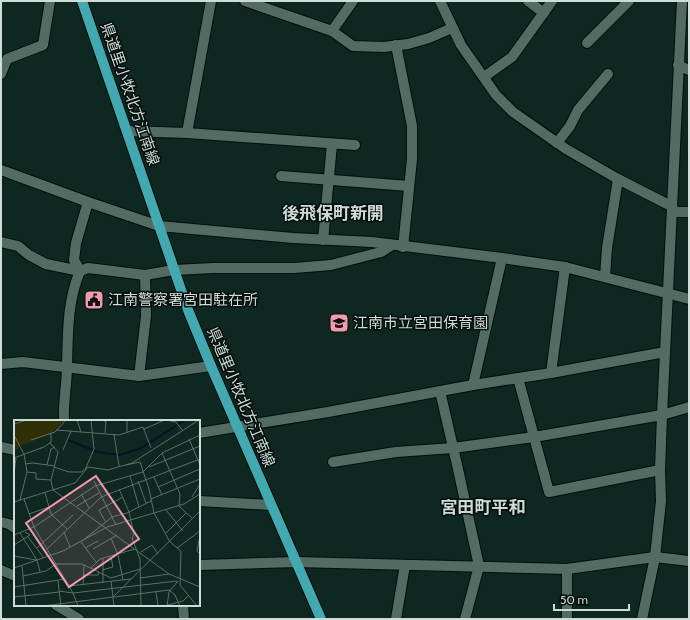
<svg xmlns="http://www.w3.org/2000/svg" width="690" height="620" viewBox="0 0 690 620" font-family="Cabin,'Noto Sans JP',sans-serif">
  <rect width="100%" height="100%" fill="#0e2720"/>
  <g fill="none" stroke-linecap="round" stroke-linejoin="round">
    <g stroke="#000f0a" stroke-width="12">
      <g id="minor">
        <polyline points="245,1 332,31 353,46 384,47 408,44 429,38 452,28"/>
        <polyline points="440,1 461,45 496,95 513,112 566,149 618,179 671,206"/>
        <polyline points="528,1 544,13"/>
        <polyline points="332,31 353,1"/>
        <polyline points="587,43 629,1"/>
        <polyline points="396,45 412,126 412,159 403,247"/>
        <polyline points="678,65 689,70"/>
        <polyline points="1,74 7,59 43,45 50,1"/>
        <polyline points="484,77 512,57 552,1"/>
        <polyline points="127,131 187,133 355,145"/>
        <polyline points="187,133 211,1"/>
        <polyline points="557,143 570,126 578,110 608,74"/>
        <polyline points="1,170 88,202 159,226 293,238 372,242 502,258 565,267 689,299"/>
        <polyline points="281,176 409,186"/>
        <polyline points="672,210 678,212 689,212"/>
        <polyline points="323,240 332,144"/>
        <polyline points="1,242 18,246 29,255 46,264 80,271 88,268 145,275 174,270 213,268 294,268 331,265 381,252 392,245"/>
        <polyline points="605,277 607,248 618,179"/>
        <polyline points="1,364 23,362 139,376 146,316 145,275"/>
        <polyline points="551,373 565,267"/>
        <polyline points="139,376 211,366"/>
        <polyline points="518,378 549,492 660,470"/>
        <polyline points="473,385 502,258"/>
        <polyline points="440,391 458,469 479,566 465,619"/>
        <path d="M64 421C63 402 67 384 67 366 68 333 67 302 80 271L74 260 76 243 88 202"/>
        <polyline points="199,433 328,412 473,385 551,373 665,352"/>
        <polyline points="1,447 15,450"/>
        <polyline points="333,462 396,452 453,448 534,437 662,415 689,407"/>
        <polyline points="199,501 271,505"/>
        <polyline points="1,522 9,524 15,528"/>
        <polyline points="199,565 296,562 567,569 655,557 689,561"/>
        <polyline points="1,570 15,576"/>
        <polyline points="56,605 79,619"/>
        <polyline points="183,605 184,619"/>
        <polyline points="396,619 405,565"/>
        <polyline points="567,619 567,569"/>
        <polyline points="642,619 655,557 661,501 660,470 662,415 682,1"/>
      </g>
    </g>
    <g stroke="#000f0a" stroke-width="12">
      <polyline id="major" points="82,1 188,310 211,366 321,619"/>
    </g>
    <use href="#minor" stroke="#526c64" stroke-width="10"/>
    <use href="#major" stroke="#42a9b1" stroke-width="10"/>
  </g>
  <defs>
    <g id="civic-square" transform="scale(1)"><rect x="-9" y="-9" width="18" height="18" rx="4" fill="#f29aae" stroke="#040d0b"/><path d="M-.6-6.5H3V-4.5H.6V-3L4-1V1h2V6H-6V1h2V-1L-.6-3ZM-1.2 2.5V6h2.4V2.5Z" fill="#111"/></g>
    <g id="school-square" transform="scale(1)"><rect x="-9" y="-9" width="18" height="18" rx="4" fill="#f29aae" stroke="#040d0b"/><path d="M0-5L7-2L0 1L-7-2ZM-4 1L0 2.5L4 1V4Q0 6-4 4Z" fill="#111"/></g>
  </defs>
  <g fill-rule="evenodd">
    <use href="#civic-square" x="94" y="300"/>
    <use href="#school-square" x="339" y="323"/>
  </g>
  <g text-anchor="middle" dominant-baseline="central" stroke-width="3" stroke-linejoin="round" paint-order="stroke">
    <g font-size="15" fill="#cedcd7" stroke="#040d0b">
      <text transform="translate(130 94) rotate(71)">県道里小牧北方江南線</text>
      <text transform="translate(241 397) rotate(67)">県道里小牧北方江南線</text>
    </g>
    <g font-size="15" fill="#cedcd7" stroke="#040d0b" text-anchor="start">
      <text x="108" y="300">江南警察署宮田駐在所</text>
      <text x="353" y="323">江南市立宮田保育園</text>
    </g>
    <g font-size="17" font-weight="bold" fill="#cedcd7" stroke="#040d0b">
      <text x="333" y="213">後飛保町新開</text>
      <text x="483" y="507">宮田町平和</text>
    </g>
  </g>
  <g transform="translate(14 420)">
    <rect width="186" height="186" fill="#0e2720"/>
    <path d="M16 0H51L37 14 6 26 0 32V4Z" fill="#312f06"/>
    <path fill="none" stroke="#001526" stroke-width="2" d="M54 20 84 32 106 35 127 28 171 0"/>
    <path fill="none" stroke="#5b6f69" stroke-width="1" d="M63 0 67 12M113 0V13M152 0 162 2 168 10M90 1H92L91 13M0 4 13 0M130 9 151 0M42 10 105 15 129 7 137 28M100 14 105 46M0 15 10 34 13 52 6 80M175 19 186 45M17 20 41 12 52 0M36 23 44 32 37 60 39 70M49 30 57 11M148 33 166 74 165 86 179 99M0 38 30 27 37 22V14M11 44 19 43 41 46M33 45 37 29 41 27M112 45 126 42 135 69 140 93 156 122 167 131 166 165 183 186M40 47 55 52H68L70 49M135 47 186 26M71 50 80 29 77 0M13 52 22 53V59L37 60M0 54 2 38M116 56 125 87M140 57 148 75M80 61 102 105M124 61 132 83M144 67 186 49M105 69 115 92 120 114 118 118 126 139 127 186M39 70 155 154 186 167M31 73 37 94 53 109M67 74 75 88M178 77 186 64M10 79 20 107 59 173 64 186M137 79 186 59M0 82 61 63 74 47 94 50 118 43 185 0M63 86 85 73M152 90 169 111M15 94 35 87M91 101 85 90 109 77M50 112 56 127M6 113 23 140 26 152M152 113 172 93M0 115 20 107 81 66 129 52 148 33 186 15M186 115 183 131 186 134M14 117 30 138M97 118 104 135 109 160M68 121 98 97 113 93 137 81M67 122 82 142M0 125 16 115 11 112M23 128 59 95M71 128 84 121M163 128 186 111M33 129 87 77 186 39M79 129 103 115M127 132 138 125 144 134M0 136 22 140M42 144H68L97 158 126 149M8 146 12 186M0 148 49 131 93 107 170 84 186 74M77 148 86 139 121 129M88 150 99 147 97 137M69 155H84L85 152M9 156 32 151 42 144M126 158 155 154M44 161 47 186M97 161 100 186M89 163V139M69 165 70 145M55 166 117 159M0 167 51 159M45 171 59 173 163 161M142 172 144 186M0 177 45 172M100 177 155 170 161 175 166 186M29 186 99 177 186 91M150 186 169 181 174 176M153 186 155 172 164 161"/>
    <path fill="#f29aae" fill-opacity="0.15" stroke="#f29aae" stroke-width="2" d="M82 56 125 119 55 167 12 103Z"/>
    <rect width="186" height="186" fill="none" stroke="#cedcd7" stroke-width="2"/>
  </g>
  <rect width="690" height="620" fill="none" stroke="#cedcd7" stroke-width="4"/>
  <path d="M554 604v6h75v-6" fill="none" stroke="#cedcd7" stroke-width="2"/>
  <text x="560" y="604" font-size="12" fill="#cedcd7" stroke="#040d0b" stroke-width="3" paint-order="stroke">50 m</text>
</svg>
